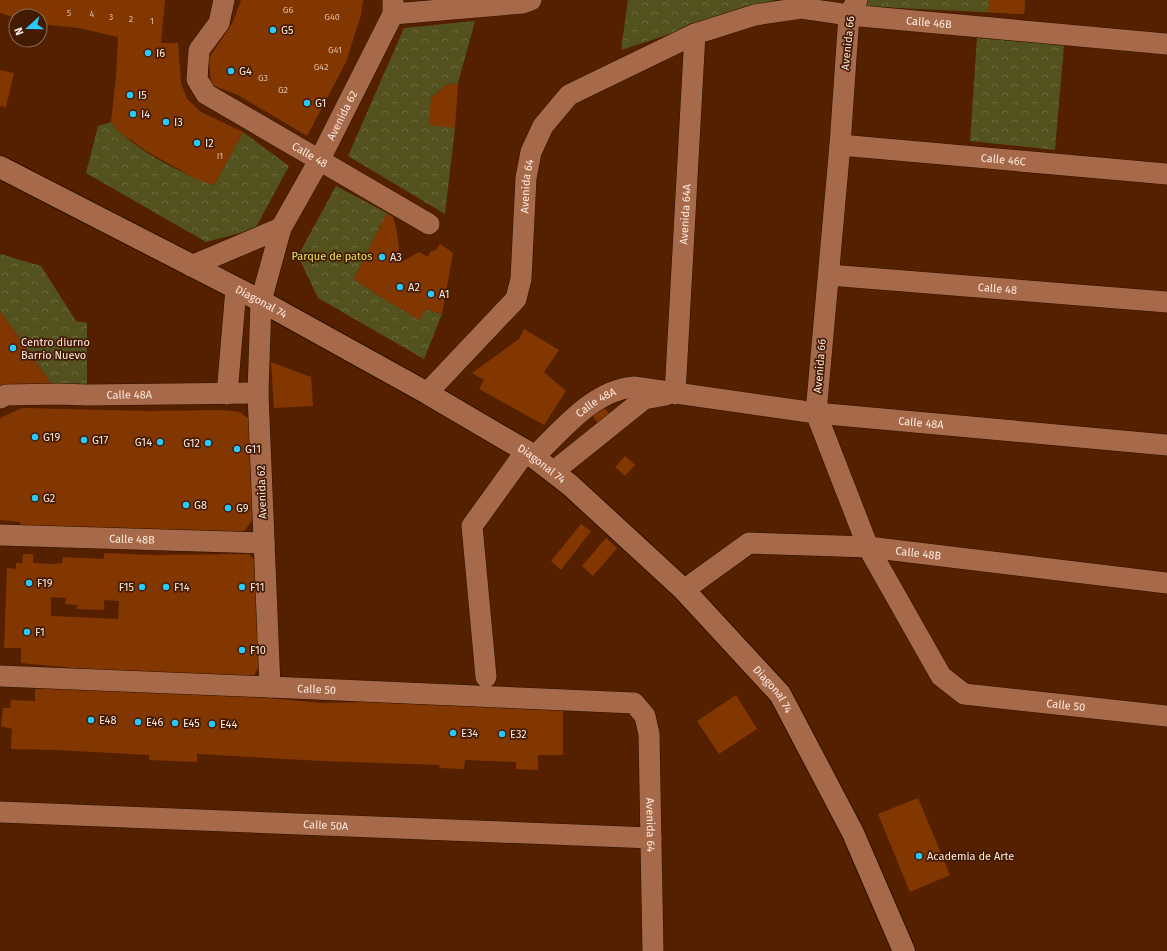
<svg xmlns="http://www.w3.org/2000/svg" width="1167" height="951" viewBox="0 0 1167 951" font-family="'Fira Sans',sans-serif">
  <defs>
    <pattern id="park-crowns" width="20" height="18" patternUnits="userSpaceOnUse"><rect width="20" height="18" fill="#53521e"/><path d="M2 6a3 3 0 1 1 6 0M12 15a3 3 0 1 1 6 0" fill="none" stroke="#6d6b3e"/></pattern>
  </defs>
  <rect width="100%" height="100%" fill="#542000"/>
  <g fill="url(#park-crowns)">
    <polygon points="628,0 775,0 621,50"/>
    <polygon points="859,0 1025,0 1024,14 856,6"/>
    <polygon points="475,21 458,83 446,85 431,98 455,128 445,214 348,156 404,28"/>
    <polygon points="977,38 1064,45 1055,150 970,141"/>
    <path d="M111 122C132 149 182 174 214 185L243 132 289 166 255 229 206 242 86 173 98 126Z"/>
    <polygon points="336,186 387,213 354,279 378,295 419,320 425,309 442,314 424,359 318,298 298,256"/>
    <polygon points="0,254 41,266 76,321 87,323 87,395 57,392 0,311"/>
  </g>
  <g fill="#833700" fill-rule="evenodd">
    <polygon points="0,0 165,0 161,43 178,43 181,83 187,99 201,112 243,132 214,185 196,179 146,151 118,131 111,122 116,76 118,37 79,28 40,24 40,16 16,16 16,18 0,13"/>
    <polygon points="241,0 363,0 361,15 346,62 307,136 238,95 211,85 209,58 233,22"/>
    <polygon points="989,0 1025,0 1024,14 988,12"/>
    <polygon points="0,70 14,73 6,107 0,106"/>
    <polygon points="458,83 455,128 429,125 431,98 446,85"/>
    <polygon points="387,213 393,217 397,232 399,249 398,260 403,261 419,252 428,257 430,252 436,250 440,244 453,253 442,314 425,309 419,320 378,295 354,279"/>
    <polygon points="0,311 57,392 5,392 0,385"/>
    <polygon points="524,329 559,350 544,372 566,391 544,425 479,389 484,380 472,373 519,339"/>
    <polygon points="271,362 311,377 313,406 274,408"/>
    <polygon points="602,405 611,416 600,426 591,414"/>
    <polygon points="22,408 148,411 221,410 240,412 253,422 256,515 244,531 224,531 225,535 20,526 20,522 0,520 0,419 2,417"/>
    <polygon points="625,456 635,465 625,476 615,467"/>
    <polygon points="581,524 591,531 561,570 551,561"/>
    <polygon points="606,538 617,548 593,576 582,566"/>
    <path d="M104 553 154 555 249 554 260 567 261 662 252 679 84 669 21 663V648H4L7 568 16 569V563H22L23 554H33V563L51 564 62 563 63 557 104 559ZM51 597 66 598 65 604 77 605V609L104 610V600L119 601 118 619 51 616Z"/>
    <polygon points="56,688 227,694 321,703 368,702 563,710 563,755 538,755 538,770 516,769 516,762 465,760 464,769 439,768 440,765 322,761 197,754 197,762 149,760 149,755 56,750 11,749 12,729 1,726 3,708 10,708 11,700 35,701 35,689"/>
    <polygon points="736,695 757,729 719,754 697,721"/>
    <polygon points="918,798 950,875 910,892 878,814"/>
  </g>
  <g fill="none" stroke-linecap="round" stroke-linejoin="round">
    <g stroke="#2d1002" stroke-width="22">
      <g id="minor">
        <path id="s1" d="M224 0 219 23 199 50 197 79 206 94 429 224"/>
        <path id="s2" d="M857 0 849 15 840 145 816 413 868 547 941 676 964 694 1167 716"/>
        <polyline points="393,14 523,3 531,0"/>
        <path id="s3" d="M840 145 1167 174"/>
        <polyline points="191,266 281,228"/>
        <path id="s4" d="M829 275 1167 302"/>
        <path id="s5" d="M427 393 516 299 521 279 526 178 531 152 543 126 569 95 695 34 755 15 801 8 849 15 1167 44"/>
        <polyline points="227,394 236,289"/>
        <path id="s6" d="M675 394 695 34"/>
        <path id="s7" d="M0 398 6 395 59 394 87 395 258 393"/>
        <path id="s8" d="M534 457C561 431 593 390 634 387L816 413 1167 445"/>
        <polyline points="553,472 644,399 666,395"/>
        <path id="s9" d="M0 535 264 543"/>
        <path id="s10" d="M684 590 749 543 868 547 1167 583"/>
        <path id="s11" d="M0 676 270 687 634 703 645 716 649 734 653 951"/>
        <polyline points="486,677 472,526 526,451"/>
        <path id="s12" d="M270 687 258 393 261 301 281 228 320 159 393 14V0"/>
        <path id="s13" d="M0 812 651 838"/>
      </g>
    </g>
    <g stroke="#2d1002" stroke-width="24">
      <g id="tertiary">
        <path id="s14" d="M0 167 261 301 427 393 526 451 570 485 684 590 780 694 853 833 904 951"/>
      </g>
    </g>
    <use href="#minor" stroke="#a6694a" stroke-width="21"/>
    <use href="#tertiary" stroke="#a6694a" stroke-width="22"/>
  </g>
  <g fill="#29c8ff" stroke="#431b02" stroke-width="1.5">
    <circle cx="273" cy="30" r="4"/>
    <circle cx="148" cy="53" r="4"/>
    <circle cx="231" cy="71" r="4"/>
    <circle cx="130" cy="95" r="4"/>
    <circle cx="307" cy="103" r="4"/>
    <circle cx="133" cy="114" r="4"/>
    <circle cx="166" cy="122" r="4"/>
    <circle cx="197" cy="143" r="4"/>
    <circle cx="382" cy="257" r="4"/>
    <circle cx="400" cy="287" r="4"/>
    <circle cx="431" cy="294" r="4"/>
    <circle cx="13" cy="348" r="4"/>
    <circle cx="35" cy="437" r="4"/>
    <circle cx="84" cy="440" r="4"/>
    <circle cx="160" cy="442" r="4"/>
    <circle cx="208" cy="443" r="4"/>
    <circle cx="237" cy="449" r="4"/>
    <circle cx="35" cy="498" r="4"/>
    <circle cx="186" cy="505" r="4"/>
    <circle cx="228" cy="508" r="4"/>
    <circle cx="29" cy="583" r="4"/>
    <circle cx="142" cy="587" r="4"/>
    <circle cx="166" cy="587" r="4"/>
    <circle cx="242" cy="587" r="4"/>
    <circle cx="27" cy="632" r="4"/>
    <circle cx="242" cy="650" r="4"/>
    <circle cx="91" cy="720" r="4"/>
    <circle cx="138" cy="722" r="4"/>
    <circle cx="175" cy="723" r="4"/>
    <circle cx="212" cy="724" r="4"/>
    <circle cx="453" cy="733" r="4"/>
    <circle cx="502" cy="734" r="4"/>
    <circle cx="919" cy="856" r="4"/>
  </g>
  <g text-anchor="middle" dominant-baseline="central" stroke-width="3.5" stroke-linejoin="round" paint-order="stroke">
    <g font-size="9" fill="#debca6">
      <text x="288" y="10">G6</text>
      <text x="69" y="13">5</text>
      <text x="92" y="14">4</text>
      <text x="111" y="17">3</text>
      <text x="332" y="17">G40</text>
      <text x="131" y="19">2</text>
      <text x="152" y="21">1</text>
      <text x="335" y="50">G41</text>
      <text x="321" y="67">G42</text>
      <text x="263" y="78">G3</text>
      <text x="283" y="90">G2</text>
      <text x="220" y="156">I1</text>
    </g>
    <g font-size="11" fill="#fde8de" stroke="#431b02">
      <text stroke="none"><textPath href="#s5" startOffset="725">Calle 46B</textPath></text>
      <text transform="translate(848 43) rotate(-84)">Avenida 66</text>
      <text stroke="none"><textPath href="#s12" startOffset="590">Avenida 62</textPath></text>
      <text stroke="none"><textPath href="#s1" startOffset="224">Calle 48</textPath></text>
      <text stroke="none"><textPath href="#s3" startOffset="164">Calle 46C</textPath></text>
      <text stroke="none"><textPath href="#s5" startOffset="243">Avenida 64</textPath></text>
      <text stroke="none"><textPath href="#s6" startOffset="180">Avenida 64A</textPath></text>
      <text stroke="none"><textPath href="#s4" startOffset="169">Calle 48</textPath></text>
      <text stroke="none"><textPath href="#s14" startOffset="294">Diagonal 74</textPath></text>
      <text transform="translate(820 366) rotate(-85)">Avenida 66</text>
      <text stroke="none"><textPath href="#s7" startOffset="130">Calle 48A</textPath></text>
      <text stroke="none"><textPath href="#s8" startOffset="83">Calle 48A</textPath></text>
      <text stroke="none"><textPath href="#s8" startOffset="414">Calle 48A</textPath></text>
      <text stroke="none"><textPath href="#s14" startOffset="618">Diagonal 74</textPath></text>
      <text transform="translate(262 492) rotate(-92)">Avenida 62</text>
      <text stroke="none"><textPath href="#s9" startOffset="132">Calle 48B</textPath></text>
      <text stroke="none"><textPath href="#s10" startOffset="250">Calle 48B</textPath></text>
      <text stroke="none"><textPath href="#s11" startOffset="317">Calle 50</textPath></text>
      <text stroke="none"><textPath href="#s14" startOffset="942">Diagonal 74</textPath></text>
      <text stroke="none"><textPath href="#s2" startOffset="840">Calle 50</textPath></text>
      <text stroke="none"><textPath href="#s13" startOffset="326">Calle 50A</textPath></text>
      <text stroke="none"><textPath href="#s11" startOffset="761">Avenida 64</textPath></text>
    </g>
    <g font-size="11" fill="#fde8de" stroke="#431b02" text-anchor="start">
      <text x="281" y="30">G5</text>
      <text x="156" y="53">I6</text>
      <text x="239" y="71">G4</text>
      <text x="138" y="95">I5</text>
      <text x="315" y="103">G1</text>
      <text x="141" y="114">I4</text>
      <text x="174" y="122">I3</text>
      <text x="205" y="143">I2</text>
      <text x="390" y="257">A3</text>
      <text x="408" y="287">A2</text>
      <text x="439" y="294">A1</text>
      <text x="21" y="342">Centro diurno<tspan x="21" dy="13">Barrio Nuevo</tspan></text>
      <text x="43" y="437">G19</text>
      <text x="92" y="440">G17</text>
      <text x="152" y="442" text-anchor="end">G14</text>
      <text x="200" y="443" text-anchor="end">G12</text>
      <text x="245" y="449">G11</text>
      <text x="43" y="498">G2</text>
      <text x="194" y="505">G8</text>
      <text x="236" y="508">G9</text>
      <text x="37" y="583">F19</text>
      <text x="134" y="587" text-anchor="end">F15</text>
      <text x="174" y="587">F14</text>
      <text x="250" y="587">F11</text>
      <text x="35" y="632">F1</text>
      <text x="250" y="650">F10</text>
      <text x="99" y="720">E48</text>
      <text x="146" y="722">E46</text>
      <text x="183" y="723">E45</text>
      <text x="220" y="724">E44</text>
      <text x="461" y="733">E34</text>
      <text x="510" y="734">E32</text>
      <text x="927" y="856">Academia de Arte</text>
    </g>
    <g font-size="11" fill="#e6e261" stroke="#431b02">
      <text x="332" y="256">Parque de patos</text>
    </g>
  </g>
  <g transform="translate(28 28) rotate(249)"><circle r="19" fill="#431b02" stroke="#8d6d5a"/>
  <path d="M0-3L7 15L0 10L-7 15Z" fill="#29c8ff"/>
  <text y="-6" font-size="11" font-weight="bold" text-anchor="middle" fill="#fde8de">N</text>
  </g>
</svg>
